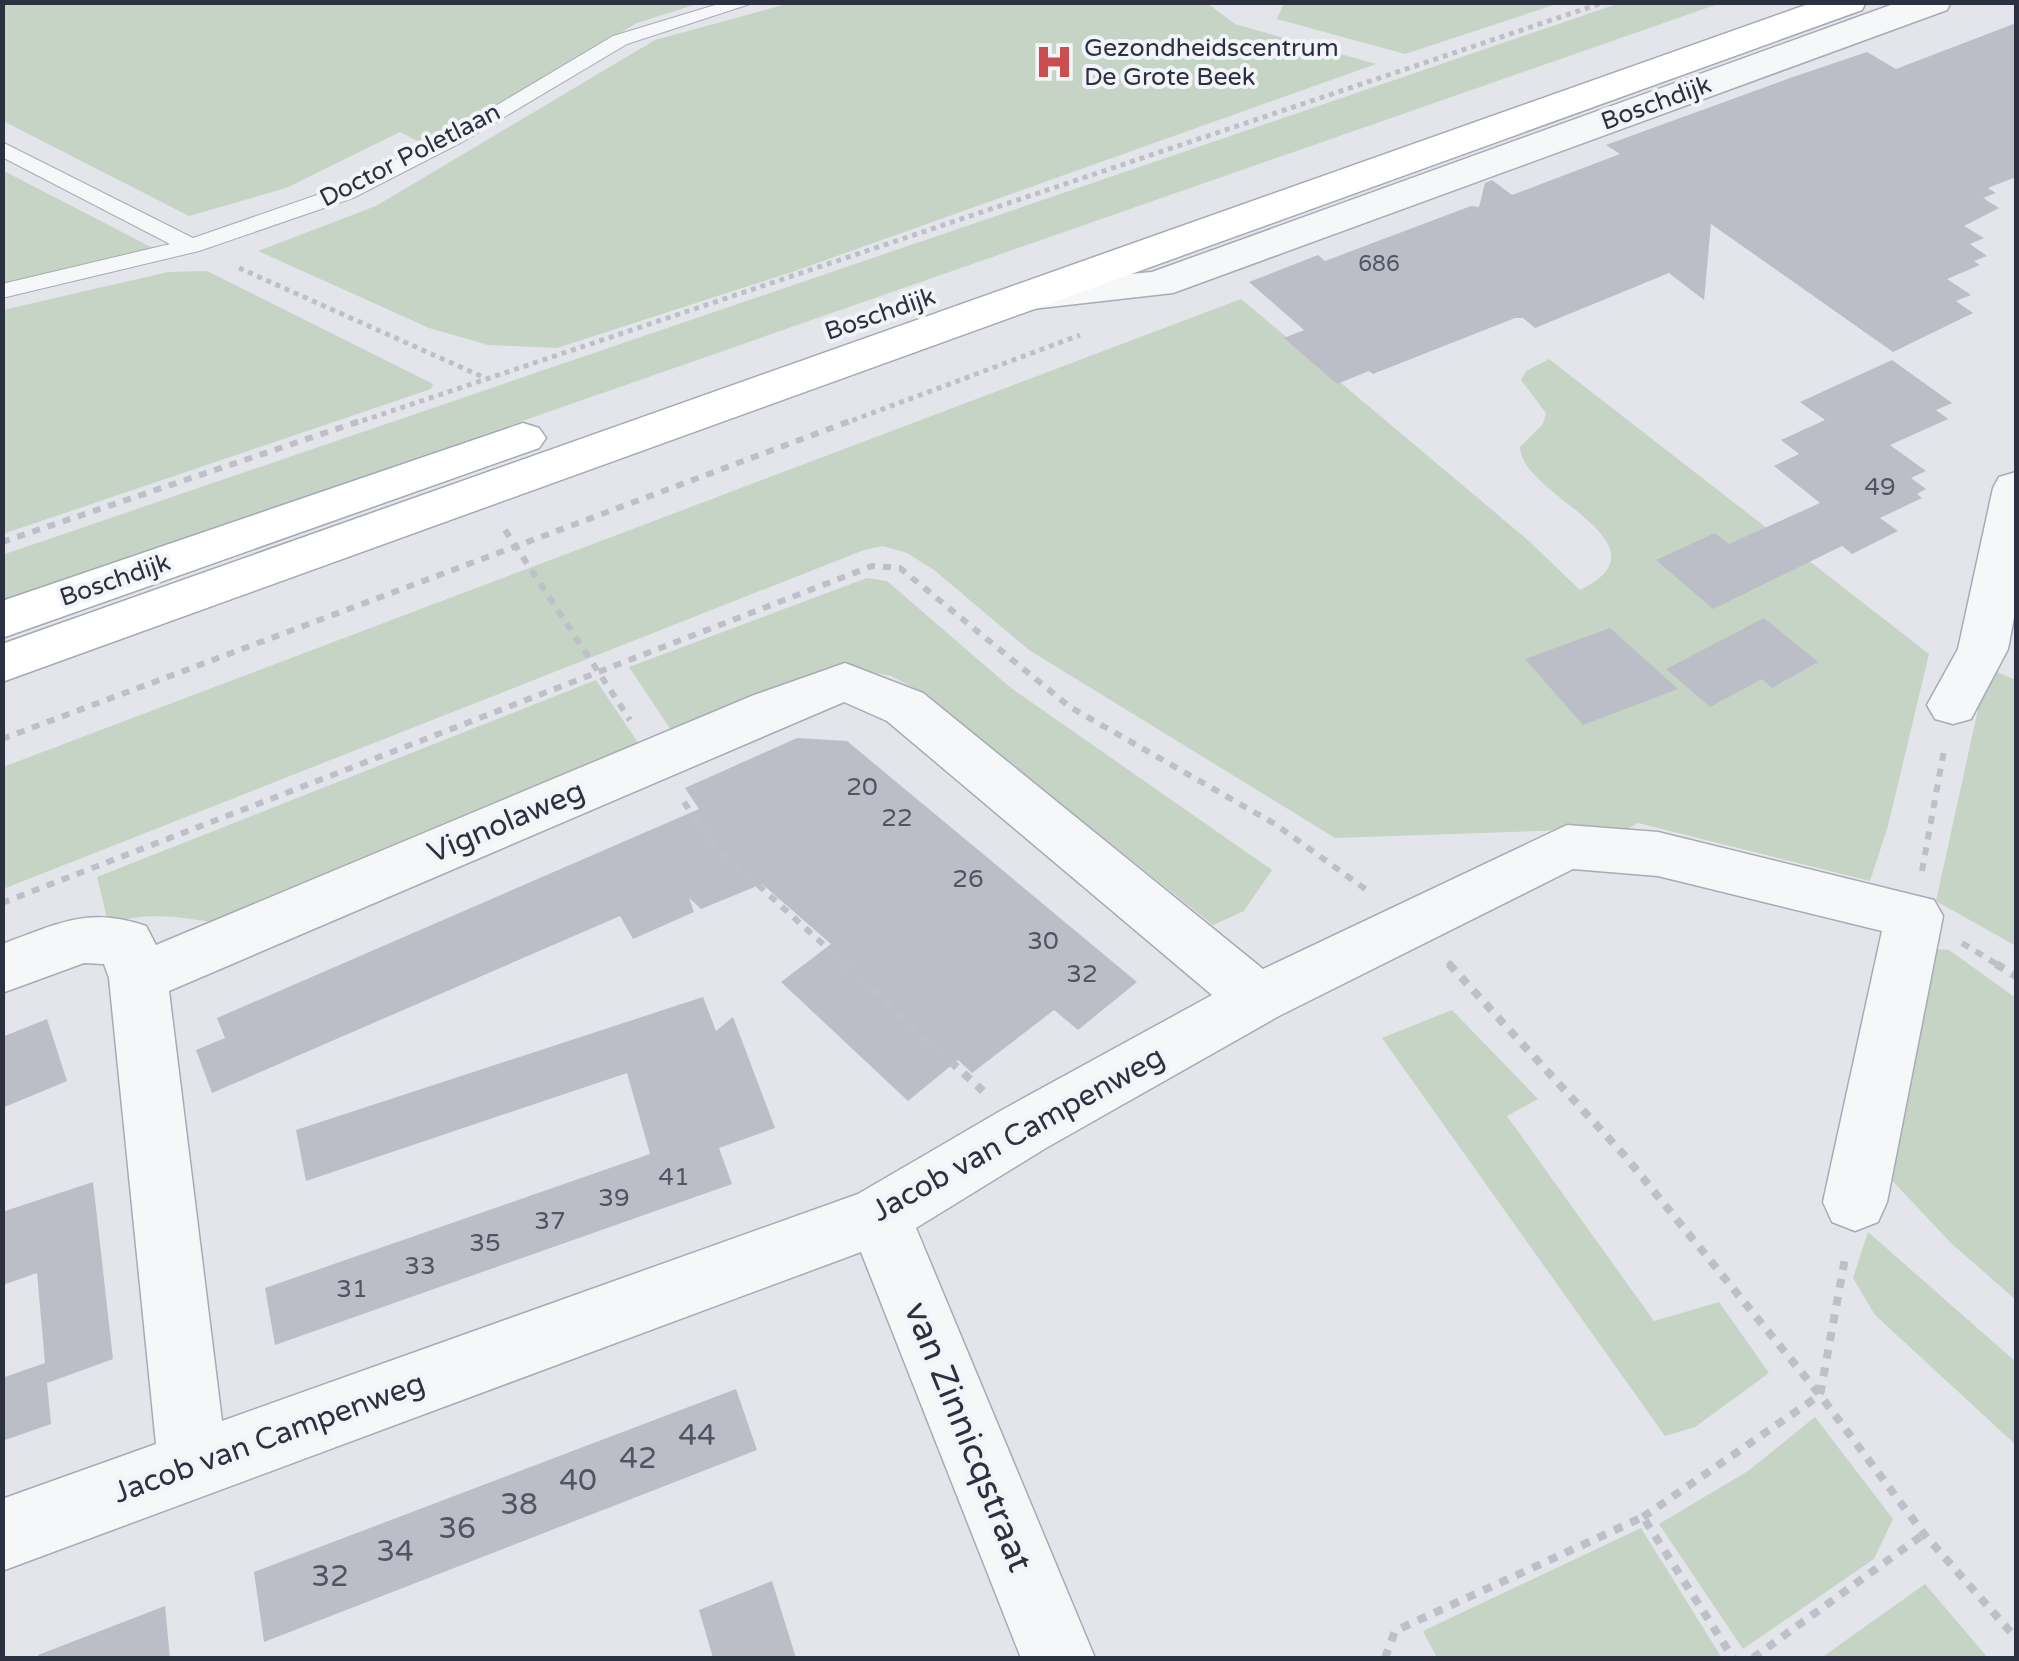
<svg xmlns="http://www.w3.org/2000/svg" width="2019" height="1661" viewBox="0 0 2019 1661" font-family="'Varela Round',sans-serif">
  <rect width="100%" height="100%" fill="#e3e5eb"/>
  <g fill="#c6d4c5">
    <polygon points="2,3 700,3 637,23 427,146 400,132 286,188 189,216 3,121"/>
    <polygon points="790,3 1207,3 1235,24 1376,64 795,271 557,348 488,345 429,328 258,251 376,206 655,40"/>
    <polygon points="1284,3 1284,2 1560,3 1405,54 1277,19"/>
    <polygon points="1620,3 1721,3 3,602 2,555"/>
    <polygon points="2,170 155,249 3,284"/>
    <polygon points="207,271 433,384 431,389 3,534 3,310 168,272"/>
    <path d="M1241 299 1529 541 1580 590C1676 543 1520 495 1520 447L1543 424 1546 413 1521 380 1526 371 1549 359 1929 654 1888 826 1870 881 1638 823 1629 828 1335 838 1029 650 934 570 907 553 883 546 864 550 3 889V767Z"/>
    <polygon points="867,578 887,581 1011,688 1272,870 1244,911 1213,925 920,691 891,676 856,669 675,736 629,667"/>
    <polygon points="1987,668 2016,680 2016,946 1936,901"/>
    <path d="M596 680 643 750 228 924C190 920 144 908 109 926L97 877Z"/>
    <polygon points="1920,948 1949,950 2016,998 2016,1300 1951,1243 1868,1155"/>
    <polygon points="1452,1010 1538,1099 1507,1116 1654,1321 1719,1302 1769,1373 1695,1427 1665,1436 1382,1038"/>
    <polygon points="1868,1232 2016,1362 2016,1445 1875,1315 1853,1278"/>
    <polygon points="1815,1417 1893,1519 1874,1559 1743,1649 1659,1524 1748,1471"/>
    <polygon points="1641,1528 1722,1658 1437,1658 1423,1631"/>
    <polygon points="1925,1584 1988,1658 1821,1658"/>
  </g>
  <g fill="#bbbec7">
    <polygon points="2016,23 2016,177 1988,188 1996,193 1983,198 1999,208 1964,226 1984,238 1970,244 1987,256 1974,261 1980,265 1947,279 1971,295 1956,301 1973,313 1893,352 1711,224 1704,300 1669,273 1535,328 1523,318 1515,318 1373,374 1369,371 1337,384 1284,338 1304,330 1249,282 1318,255 1325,261 1471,206 1479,207 1485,183 1492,180 1512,195 1620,154 1606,145 1790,78 1867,52 1896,69"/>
    <polygon points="1892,360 1952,403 1936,410 1948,419 1890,445 1926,471 1911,478 1926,489 1917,494 1922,498 1880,518 1898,531 1852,554 1842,546 1713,609 1656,560 1715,533 1729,544 1820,503 1774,466 1799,454 1781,440 1825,420 1800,402"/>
    <polygon points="1764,618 1818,662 1772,688 1762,679 1710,707 1666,669"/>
    <polygon points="1610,628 1678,689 1583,725 1525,659"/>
    <polygon points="797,738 847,741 1137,982 1078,1030 1054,1010 972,1073 958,1060 908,1101 781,982 831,944 762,884 701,909 689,898 694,912 633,939 620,916 212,1093 196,1050 225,1038 217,1018 699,809 685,788"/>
    <polygon points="703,997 716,1031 733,1017 775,1128 719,1148 732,1184 275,1345 265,1288 650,1154 627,1073 306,1181 296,1130"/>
    <polygon points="47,1019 67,1081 2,1108 2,1037"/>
    <polygon points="93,1182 113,1359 47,1383 51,1424 2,1441 2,1378 45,1363 37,1273 3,1285 2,1212"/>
    <polygon points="736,1389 757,1450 264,1642 254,1572"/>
    <polygon points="772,1581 796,1658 713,1658 699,1610"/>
    <polygon points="165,1606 170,1658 39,1658 38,1655"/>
  </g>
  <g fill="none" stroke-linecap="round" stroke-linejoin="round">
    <g stroke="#a8abb5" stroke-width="2">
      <polygon id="lane" points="725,2 756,2 627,44 464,141 353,198 199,251 2,298 2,284 170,244 2,157 2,142 193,238 337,188 450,133 613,36"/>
    </g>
    <g stroke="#a8abb5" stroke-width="3">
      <g id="street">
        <polygon points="1899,2 1951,2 1947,10 1173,293 1032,309 1017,305 1011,296 1017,287 1032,283 1152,272"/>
        <polygon points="2016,472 2016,607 2008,649 1971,719 1953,724 1935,719 1927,705 1958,649 1993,488 1999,477"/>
        <path d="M845 663 923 693 1263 969 1567 825 1658 832 1934 900 1943 916 1887 1202 1878 1222 1855 1231 1832 1222 1823 1202 1882 931 1658 876 1573 869 1279 1016 1046 1148 916 1228 1095 1658H1021L861 1252 2 1571V1499L156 1444 109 978 104 964 84 963 2 993V944C58 924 87 906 146 926L156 945 754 695ZM844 702 887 721 1212 995 1002 1110 858 1194 222 1421 169 991Z"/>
      </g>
    </g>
    <g stroke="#a3a8b6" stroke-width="3">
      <g id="primary">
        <polygon points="1814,2 1866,2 1862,10 2,682 2,644"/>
        <polygon points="523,423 539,428 546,438 539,448 2,638 2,601"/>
      </g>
    </g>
    <g stroke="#bdc0c6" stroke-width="5" stroke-dasharray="5 5" stroke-linecap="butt">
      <polyline points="239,268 483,377"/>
      <polyline points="353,424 1605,2"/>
      <polyline points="843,424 1080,335"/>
    </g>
    <g stroke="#bdc0c6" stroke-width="6" stroke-dasharray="8 8" stroke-linecap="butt">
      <polyline points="505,530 630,720"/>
      <polyline points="2,542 360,421"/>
      <polyline points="2,739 850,421"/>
      <polyline points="684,802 711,842 847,966"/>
      <polyline points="1922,871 1944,750"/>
      <polyline points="2,903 872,566 900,568 1070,707 1275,824 1368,891"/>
      <polyline points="1962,943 2000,966"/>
      <polyline points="1448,962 1452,966"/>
    </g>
    <g stroke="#bdc0c6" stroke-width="8" stroke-dasharray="9 9" stroke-linecap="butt">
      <polyline points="844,964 983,1091"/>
      <polyline points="1449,964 1625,1156 1820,1395 1924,1534 2016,1638"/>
      <polyline points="1996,964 2016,976"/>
      <polyline points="1643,1517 1820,1395 1846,1253"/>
      <polyline points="1385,1658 1395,1631 1643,1517 1733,1658"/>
      <polyline points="1753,1658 1924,1534"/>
    </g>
    <use href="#lane" fill="#f6f7f9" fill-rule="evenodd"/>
    <use href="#street" fill="#f6f7f9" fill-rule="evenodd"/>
    <use href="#primary" fill="#fff" fill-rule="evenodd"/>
  </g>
  <defs>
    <g id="hospital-bare" transform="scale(3)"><path d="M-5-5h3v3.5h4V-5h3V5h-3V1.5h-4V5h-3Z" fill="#ca4e50" stroke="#f3f4f8" stroke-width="2.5" paint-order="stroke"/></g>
  </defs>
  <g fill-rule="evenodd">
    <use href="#hospital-bare" x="1054" y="62"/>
  </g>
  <g text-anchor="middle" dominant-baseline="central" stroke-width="8" stroke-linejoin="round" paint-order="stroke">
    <g font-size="22" fill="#505463">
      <text x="1379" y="264">686</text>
    </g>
    <g font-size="25" fill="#2c3142" stroke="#f3f4f8" text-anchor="start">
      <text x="1084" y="48">Gezondheidscentrum<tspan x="1084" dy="29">De Grote Beek</tspan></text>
    </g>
    <g font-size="25" fill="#2c3142" stroke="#f3f4f8">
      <text transform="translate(1656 103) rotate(-20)">Boschdijk</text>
      <text transform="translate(410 155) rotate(-27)">Doctor Poletlaan</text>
      <text transform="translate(880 314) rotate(-19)">Boschdijk</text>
      <text transform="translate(115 580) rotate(-19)">Boschdijk</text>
    </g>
    <g font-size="25" fill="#505463">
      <text x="1880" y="487">49</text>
      <text x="862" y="787">20</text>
      <text x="897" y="818">22</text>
      <text x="968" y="879">26</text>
      <text x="1043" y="941">30</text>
      <text x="1082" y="974">32</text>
      <text x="674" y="1177">41</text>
      <text x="614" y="1198">39</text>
      <text x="550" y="1221">37</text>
      <text x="485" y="1243">35</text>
      <text x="420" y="1266">33</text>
      <text x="352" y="1289">31</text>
    </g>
    <g font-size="30" fill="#2c3142" stroke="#f3f4f8">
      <text transform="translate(506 822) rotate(-23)">Vignolaweg</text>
      <text transform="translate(1018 1134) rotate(-29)">Jacob van Campenweg</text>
      <text transform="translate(269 1438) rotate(-20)">Jacob van Campenweg</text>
    </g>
    <g font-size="30" fill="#505463">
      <text x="697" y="1435">44</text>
      <text x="638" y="1458">42</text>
      <text x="578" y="1480">40</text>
      <text x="519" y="1504">38</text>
      <text x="457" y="1528">36</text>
      <text x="395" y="1551">34</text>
      <text x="330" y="1576">32</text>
    </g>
    <g font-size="35" fill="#2c3142" stroke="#f3f4f8">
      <text transform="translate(968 1437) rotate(68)">van Zinnicqstraat</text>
    </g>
  </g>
  <rect width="2019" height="1661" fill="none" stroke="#2c3142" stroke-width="10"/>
</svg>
